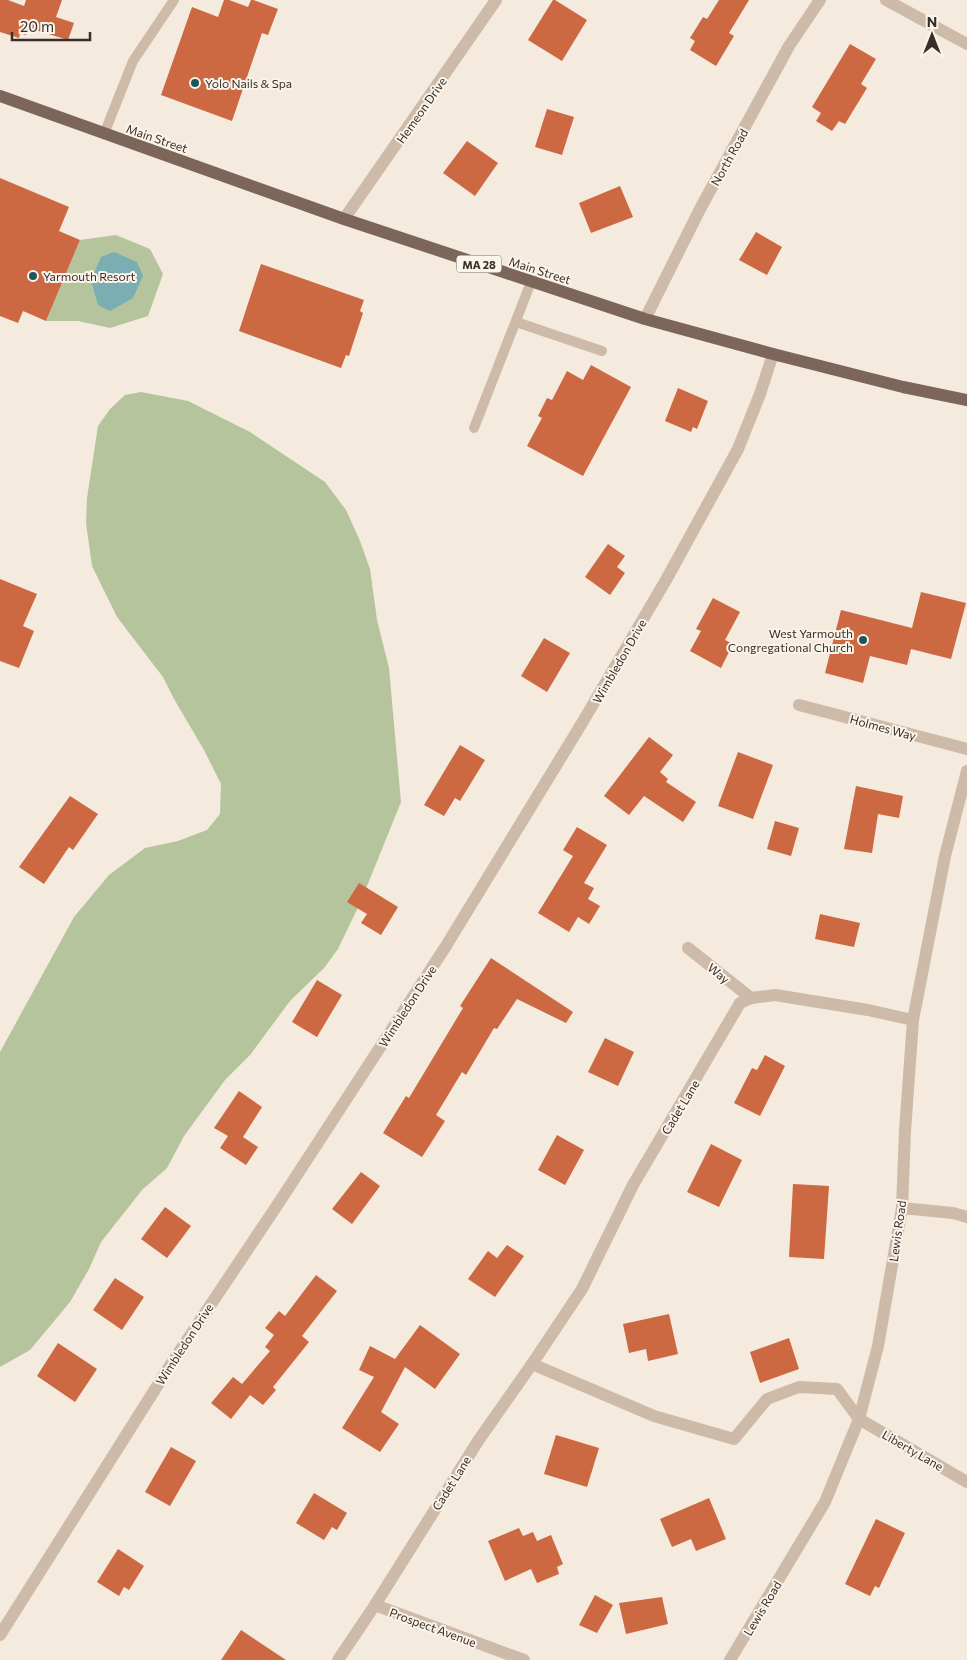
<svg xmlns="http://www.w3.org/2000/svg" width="967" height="1660" viewBox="0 0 967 1660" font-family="Commissioner,sans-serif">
  <rect width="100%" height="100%" fill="#f4eadd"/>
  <g fill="#b5c49c">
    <polygon points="116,235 150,249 163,274 148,316 110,328 78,321 46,321 80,240"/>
    <polygon points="141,392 188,401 250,432 325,482 346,510 360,541 370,569 377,620 389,668 401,802 361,901 338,949 324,968 290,1001 250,1055 225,1080 184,1136 167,1168 142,1190 101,1242 89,1269 70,1302 30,1350 0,1367 0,1052 74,917 109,875 145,848 178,841 207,830 220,814 221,784 204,750 174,699 163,677 117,617 92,566 86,523 87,498 98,426 110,409 125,395"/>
  </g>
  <polygon fill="#7aaeb2" points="114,252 137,262 143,276 133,298 110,311 98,305 91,280 101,257"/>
  <g fill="#cc6942">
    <polygon points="0,0 8,0 24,6 26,0 62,0 56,17 74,23 68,40 29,28 26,35 20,33 19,38 0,32"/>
    <polygon points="224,0 229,0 248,7 251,0 253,0 278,9 268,35 262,33 232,121 161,95 192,7 218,17"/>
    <polygon points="553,0 555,0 587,20 562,61 528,40"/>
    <polygon points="719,0 749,0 729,33 734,36 716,66 690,50 695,41 690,38 703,17 707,19"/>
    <polygon points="850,44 876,59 861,84 867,88 845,124 839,121 832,131 816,121 821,113 812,107"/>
    <polygon points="547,109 574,117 562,155 535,147"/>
    <polygon points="467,141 498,163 475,196 443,173"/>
    <polygon points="0,178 69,207 59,231 80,240 46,321 23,311 18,323 0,316"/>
    <polygon points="620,186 633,217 591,233 579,203"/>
    <polygon points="756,232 782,247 767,275 739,260"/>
    <polygon points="261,264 364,300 360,311 363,313 349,356 346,355 341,368 239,331"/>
    <polygon points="591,365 631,387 583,476 527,446 542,418 538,416 547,398 552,400 567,371 583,380"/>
    <polygon points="678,388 708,401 697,429 693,427 691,432 665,421"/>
    <polygon points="608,544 625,556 617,567 625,573 610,595 585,577"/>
    <polygon points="0,579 37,594 23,626 34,631 19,668 0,661"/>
    <polygon points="921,592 966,603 951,659 911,649 907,665 870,656 863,683 825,673 841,610 912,628"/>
    <polygon points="713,598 740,612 725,640 733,644 721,668 690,651 701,631 696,629"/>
    <polygon points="544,638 570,653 547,692 521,676"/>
    <polygon points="649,737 673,755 660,772 668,779 666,782 696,802 683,822 644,796 629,815 604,796"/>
    <polygon points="460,745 485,760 460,801 455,798 444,816 424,805"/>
    <polygon points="738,752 773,765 753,819 718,806"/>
    <polygon points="856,786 903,796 899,818 878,814 872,853 844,849"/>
    <polygon points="70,796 98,814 73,850 69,847 44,884 19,867"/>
    <polygon points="775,821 799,828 791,856 767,849"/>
    <polygon points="577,827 607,845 584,883 594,888 588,899 600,906 589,924 578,917 569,932 538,913 573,856 563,850"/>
    <polygon points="359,883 398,907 381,935 361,923 367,914 347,902"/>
    <polygon points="820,914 860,923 854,947 815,939"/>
    <polygon points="491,958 573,1012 566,1023 517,999 497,1029 494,1028 466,1075 462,1072 436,1115 445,1121 422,1157 383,1133 406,1096 409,1098 463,1008 460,1006"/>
    <polygon points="317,980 342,995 317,1037 292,1022"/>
    <polygon points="605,1038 634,1052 618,1086 588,1072"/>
    <polygon points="765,1055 785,1066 760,1116 734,1103 752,1068 757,1070"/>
    <polygon points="239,1091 262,1107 243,1137 258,1147 246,1165 220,1148 228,1136 214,1128"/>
    <polygon points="557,1135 584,1150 565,1185 538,1170"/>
    <polygon points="711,1144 742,1160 719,1207 687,1192"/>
    <polygon points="361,1172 380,1186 352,1224 332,1209"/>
    <polygon points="793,1184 829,1186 824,1259 789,1257"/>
    <polygon points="165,1207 191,1226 167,1258 141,1239"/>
    <polygon points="507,1245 524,1256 495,1297 468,1279 488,1251 497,1258"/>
    <polygon points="316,1275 337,1291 302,1336 309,1342 273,1387 276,1390 263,1405 250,1395 231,1419 211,1403 233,1377 242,1384 270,1351 265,1347 274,1335 265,1328 279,1311 285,1316"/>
    <polygon points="115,1278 144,1297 122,1330 93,1310"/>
    <polygon points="669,1314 678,1354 648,1361 646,1349 629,1353 623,1324"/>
    <polygon points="420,1325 460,1354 435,1389 405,1367 381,1412 399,1424 380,1452 342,1428 374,1377 359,1370 370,1346 395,1359"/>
    <polygon points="789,1338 799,1369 760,1383 750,1352"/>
    <polygon points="58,1343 97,1369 75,1402 37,1376"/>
    <polygon points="556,1435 599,1448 587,1487 544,1474"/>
    <polygon points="171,1447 196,1461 170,1506 145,1492"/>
    <polygon points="314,1493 347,1513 337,1530 332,1527 324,1540 296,1523"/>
    <polygon points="709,1498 726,1539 696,1551 691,1539 672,1547 660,1519"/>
    <polygon points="876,1519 905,1533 879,1588 875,1586 870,1596 845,1584"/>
    <polygon points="519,1528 523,1536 533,1532 537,1541 551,1535 563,1564 557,1567 559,1574 537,1583 531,1569 505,1581 488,1541"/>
    <polygon points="118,1549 144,1566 129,1590 124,1587 119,1596 97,1582"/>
    <polygon points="595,1595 613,1605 597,1633 579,1625"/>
    <polygon points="662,1597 668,1624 626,1634 619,1603"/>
    <polygon points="241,1630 286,1660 221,1660"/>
  </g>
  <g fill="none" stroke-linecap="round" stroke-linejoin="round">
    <g stroke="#cdbaa8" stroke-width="10">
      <polyline points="104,134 133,61 174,0"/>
      <polyline points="516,322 602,351"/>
      <polyline points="474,428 531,282"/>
    </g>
    <g stroke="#cdbaa8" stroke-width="12">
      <polyline points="886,0 967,44"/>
      <polyline points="344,219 496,0"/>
      <polyline points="645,319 700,209 789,46 820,0"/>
      <polyline points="799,705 967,749"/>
      <polyline points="688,948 751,998"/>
      <polyline points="902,1208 953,1213 967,1217"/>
      <polyline points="532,1364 582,1289 633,1185 740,1003 751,998 775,995 868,1010 913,1020"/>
      <polyline points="375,1605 478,1441 532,1364 654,1416 734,1439 767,1399 799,1387 837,1389 859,1419 967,1482"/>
      <polyline points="0,1635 171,1364 280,1201 446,946 582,723 666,580 738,449 760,394 773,354"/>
      <polyline points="338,1660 375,1605 524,1660"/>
      <polyline points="730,1660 825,1502 859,1419 878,1346 902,1208 905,1131 913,1020 945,856 967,771"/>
    </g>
    <polyline stroke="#7c6659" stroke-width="12" points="0,96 344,219 645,319 773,354 903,387 967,400"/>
  </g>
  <g fill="#1b565d" stroke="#fbf4ea" stroke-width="2">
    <circle cx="195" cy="83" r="5"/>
    <circle cx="33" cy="276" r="5"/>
    <circle cx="863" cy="640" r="5"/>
  </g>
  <g text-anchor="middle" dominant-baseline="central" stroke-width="4" stroke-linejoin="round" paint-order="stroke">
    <rect fill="#fbf4ea" stroke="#736962" stroke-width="1" x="456.5" y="255.5" width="45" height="17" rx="4"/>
    <g font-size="11" font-weight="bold" fill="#392e28">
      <text x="479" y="264">MA 28</text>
    </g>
    <g font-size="12" fill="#392e28" stroke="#fbf4ea" text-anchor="start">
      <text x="205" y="83">Yolo Nails &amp; Spa</text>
      <text x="43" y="276">Yarmouth Resort</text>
      <text x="853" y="633" text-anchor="end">West Yarmouth<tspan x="853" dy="14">Congregational Church</tspan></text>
    </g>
    <g font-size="12" fill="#392e28" stroke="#fbf4ea">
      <text transform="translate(421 110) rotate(-55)">Hemeon Drive</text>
      <text transform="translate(157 138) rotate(19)">Main Street</text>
      <text transform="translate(729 157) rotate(-61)">North Road</text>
      <text transform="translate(540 270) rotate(18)">Main Street</text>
      <text transform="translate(619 661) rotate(-60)">Wimbledon Drive</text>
      <text transform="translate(883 727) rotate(15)">Holmes Way</text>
      <text transform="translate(719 973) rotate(39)">Way</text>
      <text transform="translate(407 1006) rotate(-57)">Wimbledon Drive</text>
      <text transform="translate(680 1107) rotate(-59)">Cadet Lane</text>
      <text transform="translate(897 1231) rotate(-82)">Lewis Road</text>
      <text transform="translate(184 1344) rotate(-57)">Wimbledon Drive</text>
      <text transform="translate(913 1450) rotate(30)">Liberty Lane</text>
      <text transform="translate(451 1483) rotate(-58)">Cadet Lane</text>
      <text transform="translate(762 1608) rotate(-59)">Lewis Road</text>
      <text transform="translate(433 1627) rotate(20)">Prospect Avenue</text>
    </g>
  </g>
  <g transform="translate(932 35)" stroke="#fbf4ea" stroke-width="4" paint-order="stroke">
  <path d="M0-4L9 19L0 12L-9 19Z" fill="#392e28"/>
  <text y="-8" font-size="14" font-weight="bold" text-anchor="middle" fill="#392e28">N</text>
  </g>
  <path d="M12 32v8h78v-8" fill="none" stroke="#392e28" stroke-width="2.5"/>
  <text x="20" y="32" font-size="15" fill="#392e28" stroke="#fbf4ea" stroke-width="4" paint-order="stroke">20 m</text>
</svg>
